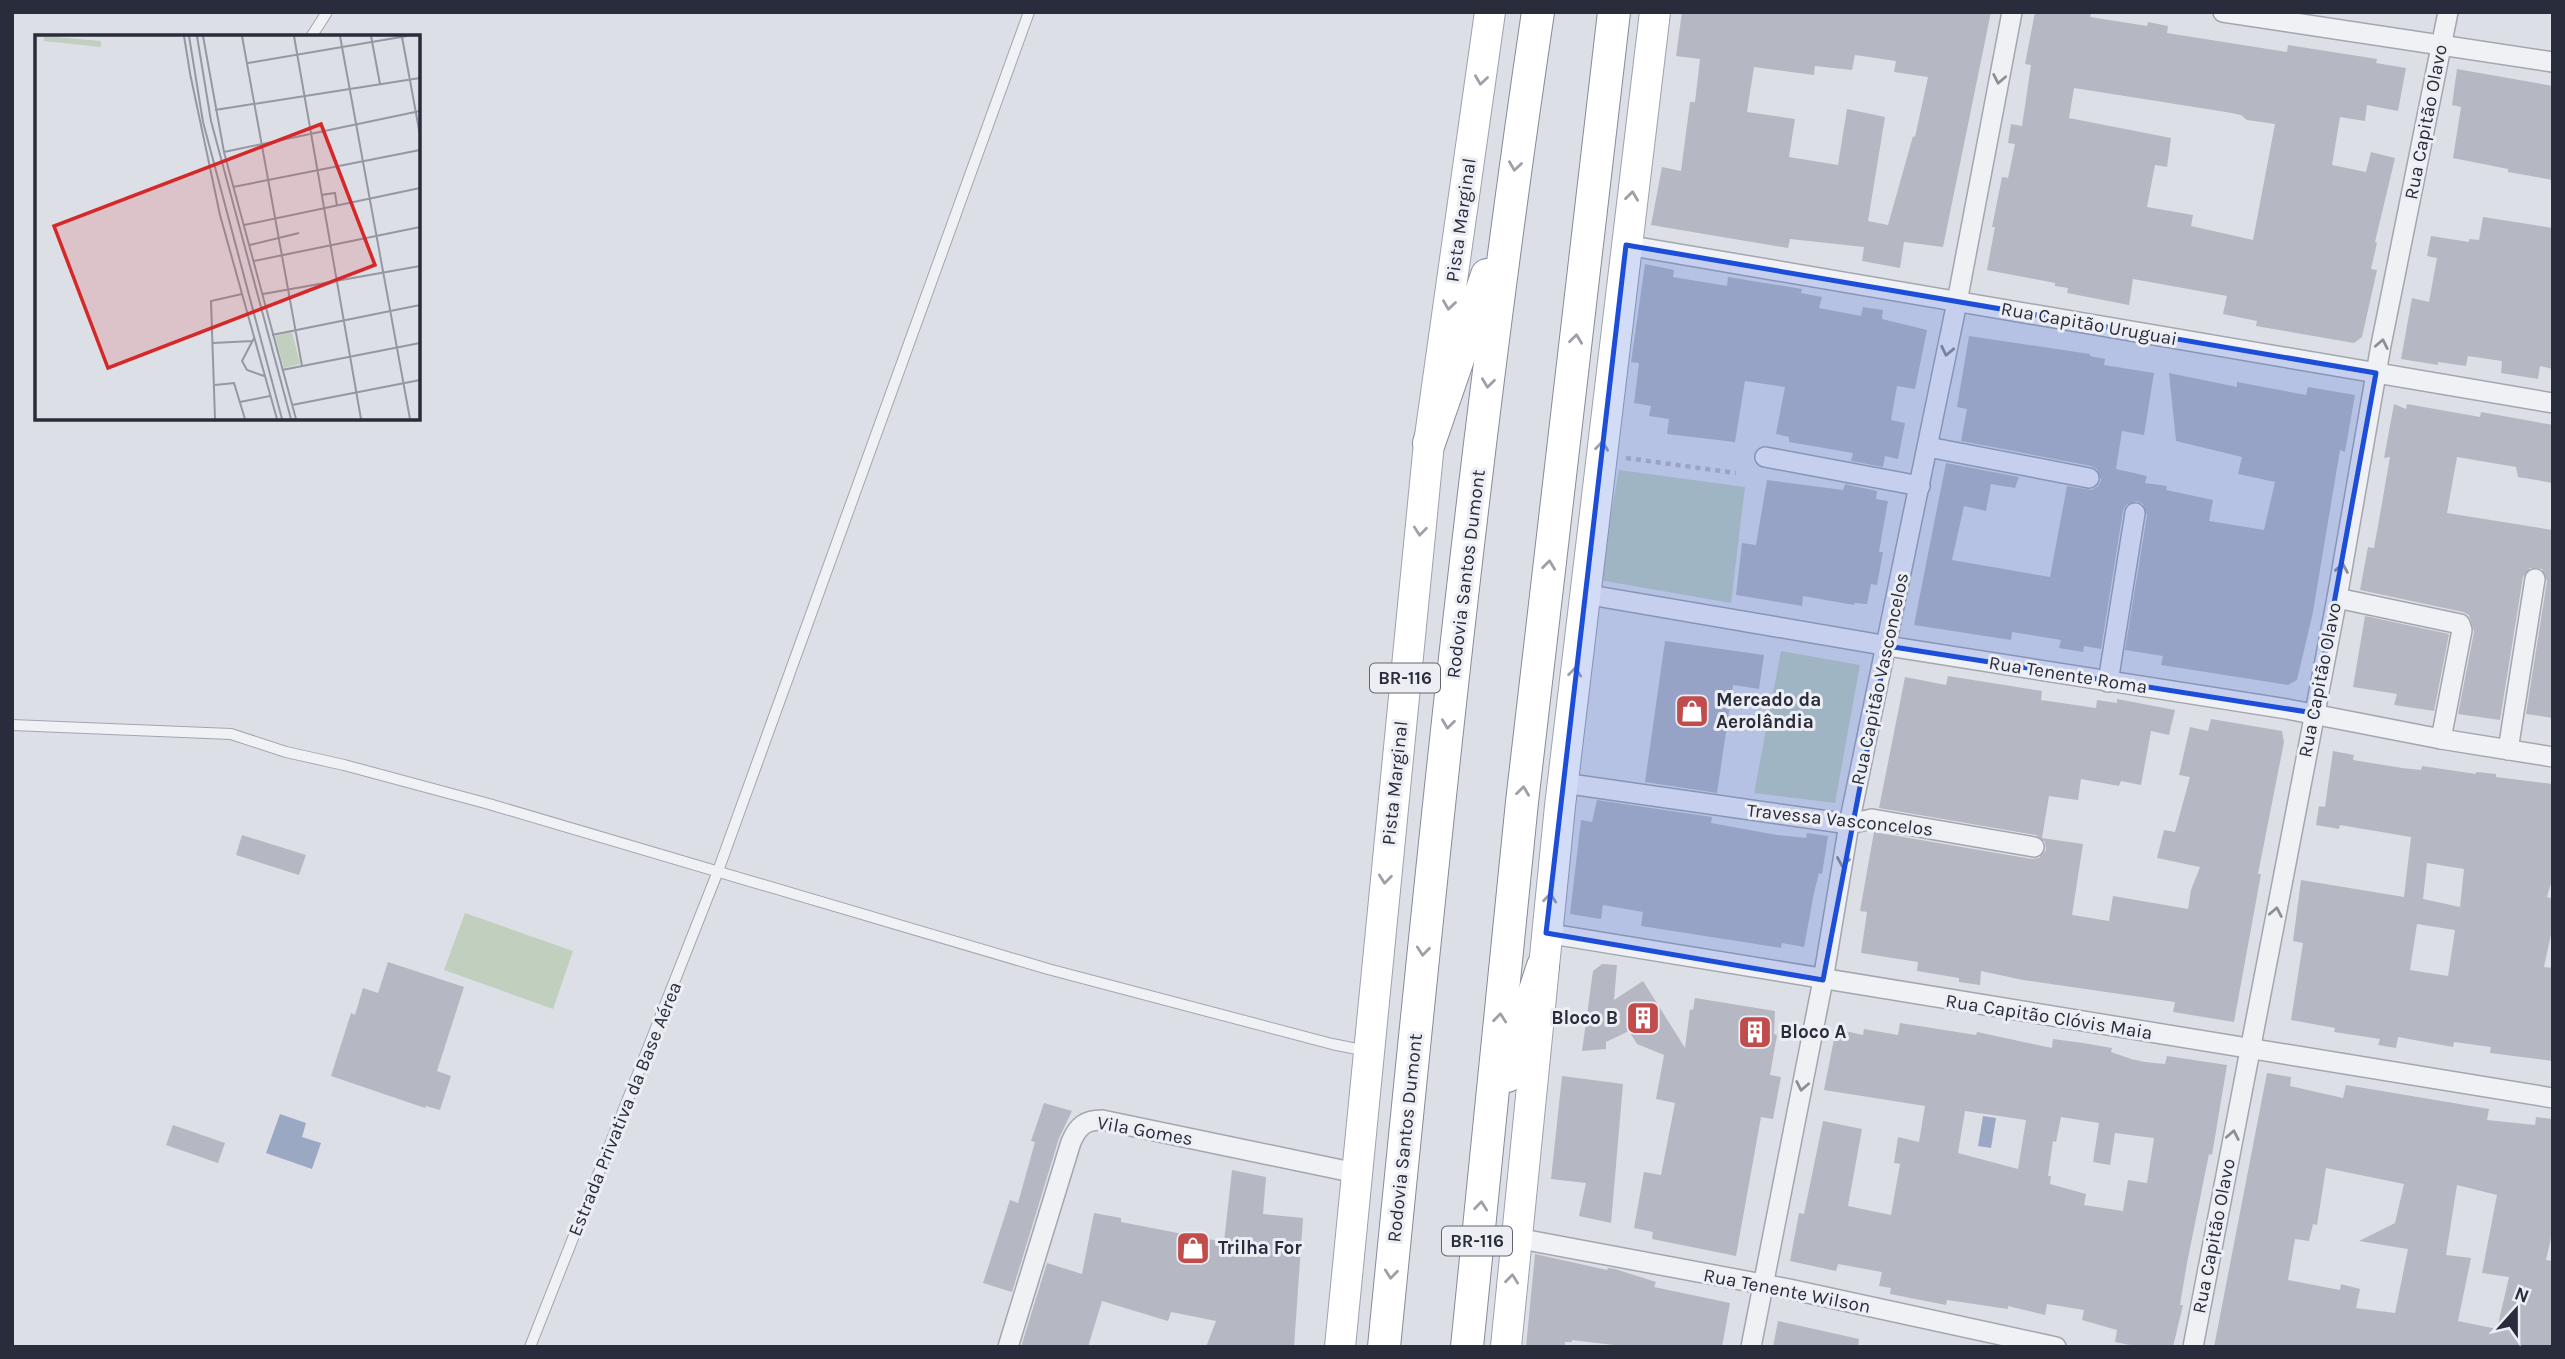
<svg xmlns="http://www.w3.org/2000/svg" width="2565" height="1359" viewBox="0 0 2565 1359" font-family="Karla,sans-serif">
  <rect width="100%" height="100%" fill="#dddfe6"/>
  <g fill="#c1cfbf">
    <polygon points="1619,470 1745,487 1731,603 1599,580"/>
    <polygon points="1781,651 1860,665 1835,803 1754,793"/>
    <polygon points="465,913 573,951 553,1009 444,970"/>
  </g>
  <g fill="#9ba8c3">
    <polygon points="280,1114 306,1123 302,1137 321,1143 312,1169 266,1153"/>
    <polygon points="1983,1116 1996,1118 1991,1148 1978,1146"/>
  </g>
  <g fill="#b5b8c2" fill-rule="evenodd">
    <path d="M1682 12H1991L1943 247 1904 242 1900 268 1862 261 1864 247 1790 239 1788 248 1651 225 1662 167 1681 171 1690 102H1695L1700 59 1676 56ZM1855 55 1896 61 1894 72 1928 77 1915 137 1913 136 1888 225 1868 221 1885 117 1847 109 1838 165 1789 157 1795 119 1747 112 1754 67 1814 75 1815 66 1852 70Z"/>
    <path d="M2035 12 2091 14 2090 17 2147 26 2148 22 2168 26 2167 33 2287 52 2288 45 2377 59 2376 63 2406 68 2398 111 2367 105 2365 121 2340 117 2332 165 2366 172 2371 152 2395 158 2375 242 2377 243 2371 269 2377 270 2362 337 2354 343 2256 326 2257 321 2223 314 2227 296 2133 279 2129 305 2067 293 2068 288 2055 286V283L1987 270 1995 227H1992L2002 177 2008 178 2015 144 2008 143 2011 124 2022 126 2031 65 2025 64ZM2074 88 2226 112 2241 115 2247 120 2275 124 2253 240 2191 226 2193 215 2147 207 2155 165 2167 167 2171 138 2069 118Z"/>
    <polygon points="2457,69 2553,86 2553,180 2508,172 2508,169 2453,158 2461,107 2452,105"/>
    <polygon points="2483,217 2553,228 2553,369 2540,366 2538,379 2501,373 2502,361 2468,356 2466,366 2438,362 2438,365 2401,359 2412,298 2429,302 2437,258 2427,256 2431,236 2469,242 2469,239 2479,240"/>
    <polygon points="1645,264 1674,270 1673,277 1727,286 1728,277 1802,289 1801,293 1822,297 1819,308 1861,316 1863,307 1883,310 1882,319 1927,330 1915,389 1897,386 1891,420 1905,423 1898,459 1885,456 1883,467 1851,461 1853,453 1789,442 1789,437 1776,434 1785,387 1745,381 1735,442 1667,434 1669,419 1649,416 1651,406 1634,403 1639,363 1631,362"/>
    <polygon points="1969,336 2090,354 2090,356 2105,359 2104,365 2154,373 2144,435 2122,431 2116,469 2147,476 2145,483 2167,486 2166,490 2213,500 2209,521 2264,530 2275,482 2238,474 2242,457 2176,441 2169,373 2237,387 2237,382 2306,395 2308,387 2355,395 2345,452 2340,450 2313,612 2297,680 2288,685 2161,665 2163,656 2125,650 2147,515 2143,504 2136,501 2126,505 2123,511 2101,649 2084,646 2083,652 2059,648 2061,640 2012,632 2011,640 1914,625 1946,463 2019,477 2015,488 1991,484 1986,511 1964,506 1952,560 2050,577 2067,486 2092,490 2098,486 2101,480 2097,469 2091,466 1961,441 1967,409 1957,407"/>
    <polygon points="2394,404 2406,409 2407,404 2480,417 2481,412 2553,425 2553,483 2518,477 2516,467 2457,457 2447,513 2553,530 2553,718 2526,714 2547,581 2542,569 2530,568 2523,577 2500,720 2458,714 2474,632 2469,615 2463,612 2360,590 2368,547 2374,548 2378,526 2390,457 2384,458"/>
    <polygon points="1767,480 1843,490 1845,484 1877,491 1876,499 1888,501 1879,552 1883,552 1877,585 1871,584 1867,604 1855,603 1854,605 1803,596 1802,606 1736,595 1742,543 1756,545"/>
    <polygon points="2365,616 2449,634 2434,711 2394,705 2397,694 2353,687"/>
    <polygon points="1665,641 1764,655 1759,689 1733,685 1717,793 1645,782"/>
    <polygon points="1948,676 2042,691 2041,700 2096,708 2097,700 2117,703 2117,699 2175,710 2169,735 2151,731 2141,785 2121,781 2119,786 2081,779 2078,800 2049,796 2042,838 2083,844 2072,915 2109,921 2113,896 2188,909 2191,890 2200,867 2157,858 2164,830 2175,832 2190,777 2179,775 2190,727 2208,731 2211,719 2282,731 2284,742 2258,874 2261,874 2234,1022 2173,1012 2175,1002 2023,980 1981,971 1980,985 1959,982 1959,978 1917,971 1918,962 1861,953 1867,912 1860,911 1874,832 2032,859 2039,858 2046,850 2045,842 2036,835 1879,808 1905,677 1946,685"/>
    <path d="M2333 751 2354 755 2353 760 2402 768 2421 770 2422 766 2476 774V772L2496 774V777L2553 784V876L2547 897 2553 899V925L2544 967 2553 968V1061L2490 1053 2491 1047 2454 1042 2453 1047 2398 1037 2396 1048 2378 1045 2380 1039 2334 1032 2335 1028 2291 1020 2303 943 2293 941 2301 880 2404 897 2411 837 2340 825 2339 829 2316 825 2319 806 2325 807ZM2427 863 2464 869 2460 907 2423 899ZM2417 924 2455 930 2448 976 2410 970Z"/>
    <polygon points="1597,800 1712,817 1711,823 1777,835 1806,838 1807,833 1828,836 1822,874 1819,873 1814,893 1804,947 1782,943 1781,948 1641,926 1643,912 1603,905 1601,919 1570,914 1581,820 1592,822"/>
    <polygon points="242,835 306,855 299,875 236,855"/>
    <polygon points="388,962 464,987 437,1071 451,1076 440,1110 426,1106 425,1108 331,1076 351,1013 355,1015 363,988 378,993"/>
    <polygon points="1602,964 1617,965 1614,1000 1643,981 1685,1048 1690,1009 1693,1010 1695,998 1775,1011 1774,1034 1777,1035 1770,1075 1781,1077 1773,1119 1761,1117 1736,1256 1652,1239 1653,1232 1634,1228 1644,1172 1661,1175 1675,1103 1656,1099 1664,1055 1637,1044 1629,1031 1606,1042 1606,1049 1582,1051 1593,971"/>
    <path d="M1900 1023 1976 1035 1977 1032 2052 1048 2053 1039 2083 1043 2112 1048 2111 1052 2131 1059 2145 1062 2165 1064 2167 1056 2227 1065 2212 1155 2209 1154 2187 1263 2180 1305H2183L2173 1347H2140L2115 1342 2117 1330 2082 1320 2084 1310 2047 1304 2045 1315 2008 1306V1309L1947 1300 1946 1305 1890 1294 1891 1288 1879 1286 1882 1272 1838 1264 1836 1271 1790 1261 1799 1213 1804 1214 1823 1121 1862 1129 1848 1206 1891 1215 1900 1164 1894 1163 1898 1137 1919 1142 1925 1106 1824 1090 1836 1029 1863 1035 1864 1029 1898 1035ZM1965 1111 2026 1120 2018 1169 1958 1153ZM2061 1117 2099 1123 2093 1162 2110 1165 2115 1133 2154 1138 2147 1183 2128 1180 2123 1211 2084 1205 2086 1194 2050 1184 2051 1176H2048L2053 1141 2056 1142Z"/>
    <path d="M2267 1073 2291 1077 2290 1086 2343 1098 2346 1085 2489 1109 2487 1120 2535 1125 2536 1117 2553 1119V1229L2546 1260 2553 1261V1347H2214ZM2326 1168 2404 1184 2395 1223 2359 1241 2408 1249 2395 1313 2356 1308 2360 1289 2341 1284 2340 1290 2288 1280 2295 1239 2309 1241 2313 1224 2317 1225ZM2457 1185 2497 1195 2482 1273 2509 1277 2497 1329 2458 1321 2471 1258 2446 1255Z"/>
    <polygon points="1562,1076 1623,1084 1611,1223 1579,1216 1586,1183 1551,1179"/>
    <polygon points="1044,1103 1072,1111 1059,1138 1012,1292 983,1283 1010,1200 1018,1203 1035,1142 1031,1141"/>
    <polygon points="173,1125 225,1143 218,1163 166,1145"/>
    <polygon points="1232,1170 1266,1177 1263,1214 1303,1218 1294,1347 1206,1347 1216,1321 1171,1312 1168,1321 1102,1301 1088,1347 1021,1347 1047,1263 1082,1274 1094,1213 1121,1218 1121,1222 1224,1242"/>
    <polygon points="1535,1254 1607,1270 1608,1268 1615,1269 1656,1282 1654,1287 1730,1303 1722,1347 1630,1347 1572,1340 1572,1342 1565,1342 1565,1347 1526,1347"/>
    <polygon points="1778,1321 1859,1339 1858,1347 1773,1347"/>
  </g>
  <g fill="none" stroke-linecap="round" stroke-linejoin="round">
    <g stroke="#a3a6af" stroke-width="12">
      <g id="service">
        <polyline points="311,37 327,12"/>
        <polyline points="12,725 231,734 286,752 344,765 489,804 1048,969 1332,1044 1367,1051"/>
        <polyline points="530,1347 718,871 1029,12"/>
      </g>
    </g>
    <g stroke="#a3a6af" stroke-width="22">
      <g id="minor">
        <polyline points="2223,12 2553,62"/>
        <polyline points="1626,245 2553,403"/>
        <polyline points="1928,447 2089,478"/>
        <polyline points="1765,457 1920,486"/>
        <polyline points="1584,594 1900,648 2287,709 2441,739 2553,757"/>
        <polyline points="2337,598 2460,624 2462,630 2441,739"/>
        <polyline points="2108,682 2135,513"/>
        <polyline points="2508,750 2535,579"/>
        <polyline points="1563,783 1849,824 1872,819 2034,847"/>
        <polyline points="1546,933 2553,1098"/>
        <polyline points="1516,1238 1789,1289 2056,1347"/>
        <path d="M1008 1347 1071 1142C1078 1126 1085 1120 1102 1120L1356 1173"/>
        <polyline points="1751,1347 1823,980 1849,824 1957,302 2012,12"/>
        <polyline points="2193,1347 2337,598 2381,345 2448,12"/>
      </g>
    </g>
    <g stroke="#9ea2b0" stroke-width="32">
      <g id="primary">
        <polyline points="1340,1347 1429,443 1490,12"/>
        <polyline points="1506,1347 1560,806 1655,12"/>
      </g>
    </g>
    <g stroke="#868b9b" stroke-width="34">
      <g id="trunk">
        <polyline points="1429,443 1487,275"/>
        <polyline points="1507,1076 1543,966"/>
        <path d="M1384 1347C1428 901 1472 455 1538 12"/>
        <polyline points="1467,1347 1522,802 1614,12"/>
      </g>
    </g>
    <polyline stroke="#b8bac0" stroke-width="4.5" stroke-dasharray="5 5" stroke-linecap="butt" points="1626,458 1736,473"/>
    <use href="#service" stroke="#f0f1f4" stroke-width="10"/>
    <use href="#minor" stroke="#f0f1f4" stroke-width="19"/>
    <use href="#primary" stroke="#fff" stroke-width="30"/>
    <use href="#trunk" stroke="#fff" stroke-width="32"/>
  </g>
  <defs><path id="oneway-chevron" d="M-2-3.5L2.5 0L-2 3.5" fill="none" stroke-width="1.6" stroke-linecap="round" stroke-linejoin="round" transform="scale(1.75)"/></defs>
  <g stroke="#8c8e98">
    <use href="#oneway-chevron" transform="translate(1999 79) rotate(101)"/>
    <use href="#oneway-chevron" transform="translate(2382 344) rotate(-79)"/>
    <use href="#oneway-chevron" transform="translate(1947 351) rotate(102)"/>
    <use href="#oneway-chevron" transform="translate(2342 568) rotate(-80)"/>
    <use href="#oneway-chevron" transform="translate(1843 862) rotate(99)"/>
    <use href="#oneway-chevron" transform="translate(2276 912) rotate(-79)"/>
    <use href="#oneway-chevron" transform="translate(1802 1086) rotate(101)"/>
    <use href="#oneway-chevron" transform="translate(2233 1135) rotate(-79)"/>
  </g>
  <g stroke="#9ea0a7">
    <use href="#oneway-chevron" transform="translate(1481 80) rotate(98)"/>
    <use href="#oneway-chevron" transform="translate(1515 166) rotate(98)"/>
    <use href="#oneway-chevron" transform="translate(1632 196) rotate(-83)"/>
    <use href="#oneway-chevron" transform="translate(1449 305) rotate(98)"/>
    <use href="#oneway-chevron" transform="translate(1576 339) rotate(-83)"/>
    <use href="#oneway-chevron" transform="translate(1488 383) rotate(97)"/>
    <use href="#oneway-chevron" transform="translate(1602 446) rotate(-83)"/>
    <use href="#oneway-chevron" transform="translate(1420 531) rotate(96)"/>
    <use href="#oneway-chevron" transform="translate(1549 565) rotate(-83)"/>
    <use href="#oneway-chevron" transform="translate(1575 672) rotate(-84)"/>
    <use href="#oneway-chevron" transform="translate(1448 724) rotate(97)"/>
    <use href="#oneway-chevron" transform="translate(1523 791) rotate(-83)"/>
    <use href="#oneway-chevron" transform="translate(1385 879) rotate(96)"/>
    <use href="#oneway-chevron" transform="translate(1550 898) rotate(-84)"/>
    <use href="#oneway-chevron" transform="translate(1423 951) rotate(96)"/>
    <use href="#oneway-chevron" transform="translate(1500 1018) rotate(-84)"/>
    <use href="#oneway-chevron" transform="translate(1481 1206) rotate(-84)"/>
    <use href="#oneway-chevron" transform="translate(1391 1274) rotate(96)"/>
    <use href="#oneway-chevron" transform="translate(1512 1279) rotate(-84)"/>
  </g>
  <path fill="#1d4ed8" fill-opacity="0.2" stroke="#1d4ed8" stroke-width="5" stroke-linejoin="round" d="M1626 245 2376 373 2314 713 1887 646 1823 980 1546 933Z"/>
  <defs>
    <g id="shop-square" transform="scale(1.75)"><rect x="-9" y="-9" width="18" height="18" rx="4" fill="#c14c4c" stroke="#eceef4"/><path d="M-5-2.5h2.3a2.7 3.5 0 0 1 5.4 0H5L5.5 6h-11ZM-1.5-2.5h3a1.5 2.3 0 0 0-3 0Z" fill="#fff"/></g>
    <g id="building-square" transform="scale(1.75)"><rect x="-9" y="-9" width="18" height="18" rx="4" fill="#c14c4c" stroke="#eceef4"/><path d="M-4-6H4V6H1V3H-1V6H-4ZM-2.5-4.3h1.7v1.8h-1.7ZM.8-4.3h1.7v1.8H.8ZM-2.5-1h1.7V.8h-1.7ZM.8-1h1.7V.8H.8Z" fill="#fff"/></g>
  </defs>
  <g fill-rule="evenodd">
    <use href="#shop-square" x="1692" y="711"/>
    <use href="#building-square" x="1643" y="1018"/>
    <use href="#building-square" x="1755" y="1032"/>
    <use href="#shop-square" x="1193" y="1248"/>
  </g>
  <g text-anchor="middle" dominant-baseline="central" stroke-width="6" stroke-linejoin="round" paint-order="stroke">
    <g fill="#eceef4" stroke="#636672" stroke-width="2">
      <rect x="1370" y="663.5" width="70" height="29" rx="5"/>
      <rect x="1442" y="1226.5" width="70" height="29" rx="5"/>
    </g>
    <g font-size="18" font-weight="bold" fill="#282c3b">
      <text x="1405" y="678">BR-116</text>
      <text x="1477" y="1241">BR-116</text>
    </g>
    <g font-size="19" fill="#282c3b" stroke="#eceef4">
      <text transform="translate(2426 122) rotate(-79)">Rua Capitão Olavo</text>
      <text transform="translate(1461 220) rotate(-82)">Pista Marginal</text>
      <text transform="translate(2089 324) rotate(10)">Rua Capitão Uruguai</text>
      <text transform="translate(1466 574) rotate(-83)">Rodovia Santos Dumont</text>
      <text transform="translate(2068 675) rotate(9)">Rua Tenente Roma</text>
      <text transform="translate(1880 679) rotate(-78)">Rua Capitão Vasconcelos</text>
      <text transform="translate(2320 680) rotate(-79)">Rua Capitão Olavo</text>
      <text transform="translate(1395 783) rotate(-84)">Pista Marginal</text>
      <text transform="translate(1840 820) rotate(6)">Travessa Vasconcelos</text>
      <text transform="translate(2049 1017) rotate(9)">Rua Capitão Clóvis Maia</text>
      <text transform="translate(625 1109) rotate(-68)">Estrada Privativa da Base Aérea</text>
      <text transform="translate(1145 1131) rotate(10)">Vila Gomes</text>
      <text transform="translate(1405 1138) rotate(-84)">Rodovia Santos Dumont</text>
      <text transform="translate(2214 1236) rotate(-79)">Rua Capitão Olavo</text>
      <text transform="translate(1787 1291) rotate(11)">Rua Tenente Wilson</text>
    </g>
    <g font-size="19" font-weight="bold" fill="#282c3b" stroke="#eceef4" text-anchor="start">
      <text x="1716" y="700">Mercado da<tspan x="1716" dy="22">Aerolândia</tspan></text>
      <text x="1618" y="1018" text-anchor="end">Bloco B</text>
      <text x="1780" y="1032">Bloco A</text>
      <text x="1218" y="1248">Trilha For</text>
    </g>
  </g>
  <g transform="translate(35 35)">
    <rect width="385" height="385" fill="#dddfe6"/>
    <path d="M9 1 66 6V12L9 6ZM257 297 265 329 249 333 240 301Z" fill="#c1cfbf"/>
    <path fill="none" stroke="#9597a2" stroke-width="2" d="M149 1 156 44M154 1 168 87 247 384M162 1 176 86 256 384M168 1 189 117 261 384M207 1 267 331M259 1 326 384M305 1 375 384M336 1 345 49M367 2 385 100M213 28 372 1M156 43 185 180 242 384M180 75 385 43M189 117 385 76M198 152 385 115M286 160 300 158 302 171M209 190 385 153M215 210 264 198M219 226 385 192M228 259 385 231M237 300 385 270M219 303 207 326 212 335 229 341M178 308 217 306M247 335 385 308M180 350 199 348 210 384M205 367 235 361M257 370 385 345M180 384 176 266 207 259"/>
    <path fill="#d62828" fill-opacity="0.15" stroke="#d62828" stroke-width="3.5" d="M286 89 340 230 73 333 19 191Z"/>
    <rect width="385" height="385" fill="none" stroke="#282c3b" stroke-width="3.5"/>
  </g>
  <rect width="2565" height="1359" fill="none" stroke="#282c3b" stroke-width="28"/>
  <g transform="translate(2516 1310) rotate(21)" stroke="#eceef4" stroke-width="5" paint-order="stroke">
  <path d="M0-5L12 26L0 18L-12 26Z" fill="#282c3b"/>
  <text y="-10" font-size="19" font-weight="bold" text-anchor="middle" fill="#282c3b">N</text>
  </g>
</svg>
